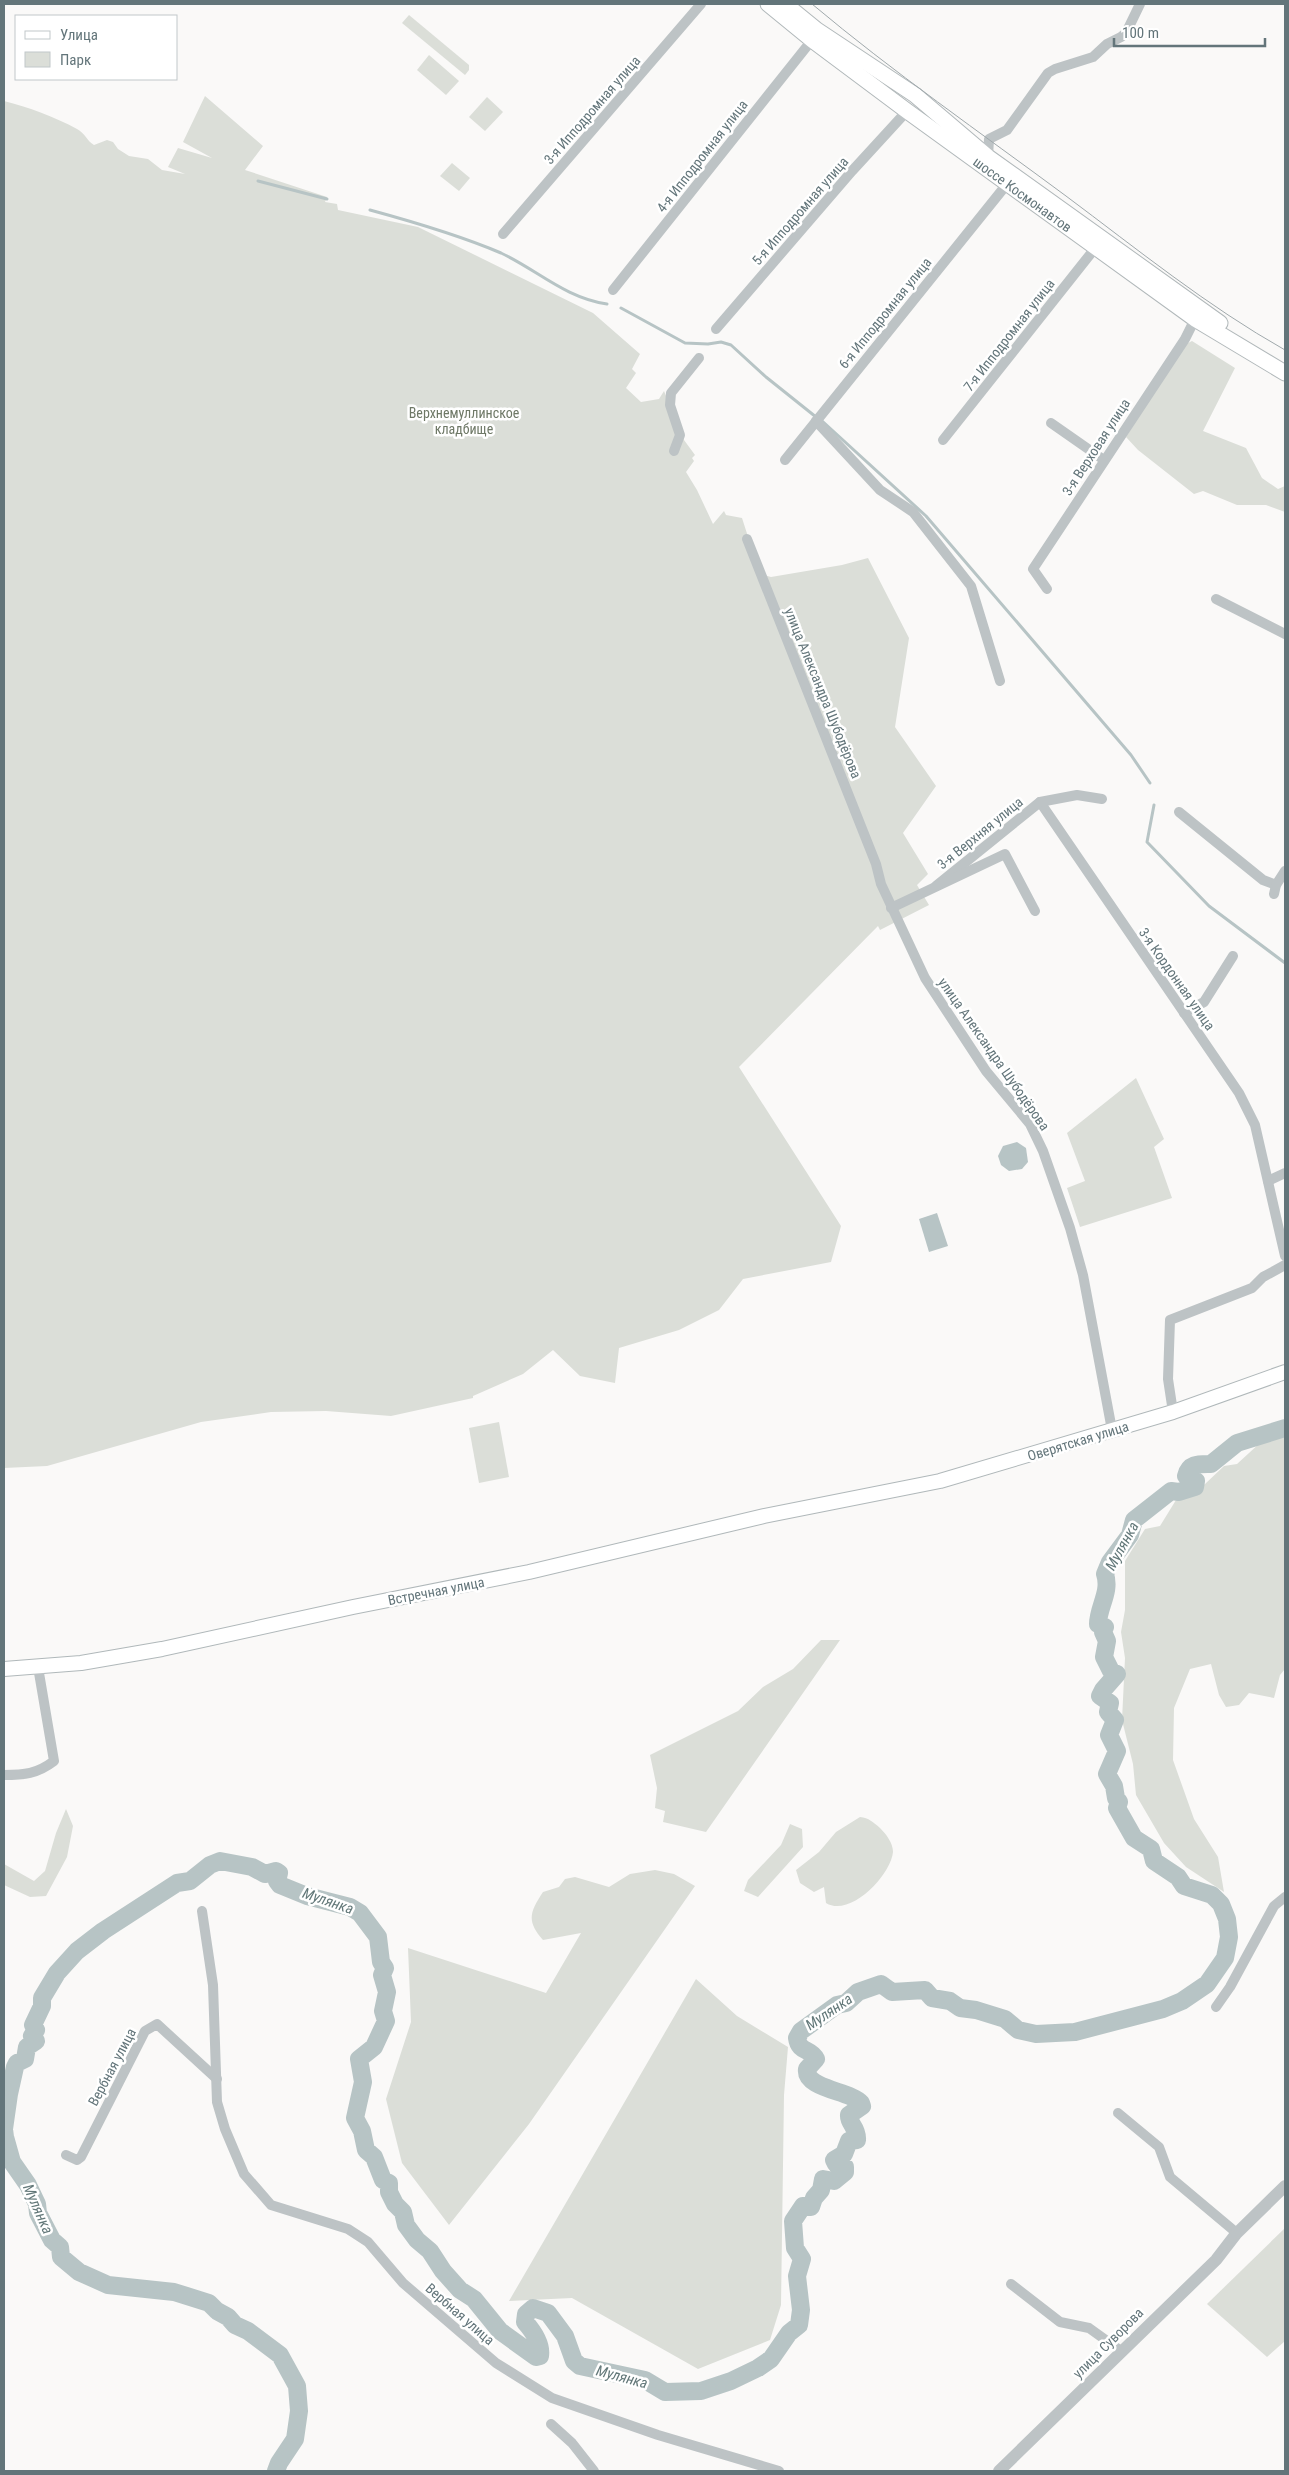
<svg xmlns="http://www.w3.org/2000/svg" width="1289" height="2475" viewBox="0 0 1289 2475" font-family="'Roboto Condensed',sans-serif">
  <rect width="100%" height="100%" fill="#faf9f8"/>
  <g fill="#dbded8">
    <polygon points="409,15 469,65 469,70 465,75 402,23"/>
    <polygon points="429,55 459,81 446,95 417,70"/>
    <path d="M205 96 263 146 245 170 327 197 325 202 337 204 338 210 418 227 593 313 640 354 632 369 636 373 626 388 641 402 659 399 664 391 684 440 695 455 692 458 694 461 686 472 697 490 713 524 724 511 726 515 742 518 760 574 771 577 842 565 868 558 909 638 895 727 936 786 903 833 928 874 917 885 929 905 880 930 878 926 739 1067 841 1226 831 1262 743 1279 719 1310 679 1330 619 1348 615 1383 580 1376 553 1350 523 1374 473 1396V1398L391 1416 326 1411 271 1412 201 1422 47 1466 4 1468V101C28 107 55 117 77 129 85 133 87 141 94 145L107 140 113 142 118 149 129 156 148 159 162 170 185 174 168 167 178 148 212 158 183 142Z"/>
    <polygon points="487,97 503,112 485,131 469,117"/>
    <polygon points="452,163 470,178 459,191 440,176"/>
    <polygon points="1192,341 1235,368 1203,431 1246,448 1262,478 1278,489 1285,486 1285,512 1266,505 1237,505 1203,491 1194,494 1138,450 1126,437 1182,346"/>
    <polygon points="1136,1078 1164,1139 1154,1147 1172,1198 1080,1227 1067,1188 1085,1181 1067,1133"/>
    <polygon points="499,1422 509,1477 479,1483 469,1428"/>
    <polygon points="1285,1436 1285,1669 1280,1675 1274,1698 1249,1693 1239,1705 1226,1707 1219,1695 1211,1664 1190,1669 1174,1708 1173,1760 1194,1819 1218,1857 1224,1892 1186,1867 1164,1843 1136,1795 1133,1764 1122,1720 1125,1658 1121,1632 1125,1610 1125,1561 1145,1529 1160,1526 1176,1500 1185,1498 1205,1484 1224,1466 1237,1464 1261,1442"/>
    <polygon points="821,1640 840,1640 706,1832 663,1822 665,1811 655,1808 657,1788 650,1755 738,1711 763,1687 793,1669"/>
    <polygon points="66,1809 73,1826 67,1857 46,1896 30,1897 4,1885 4,1864 34,1881 45,1871 56,1833"/>
    <path d="M860 1817C869 1818 873 1822 880 1828 886 1834 893 1843 893 1852 891 1875 850 1918 826 1903L824 1887 814 1892 800 1883 796 1870 819 1852 836 1832Z"/>
    <polygon points="790,1824 802,1829 803,1847 758,1897 744,1891 748,1880 781,1845"/>
    <path d="M655 1870 674 1874 695 1886 529 2124 449 2225 402 2163 386 2099 411 2022 408 1948 546 1993 581 1933 543 1940C526 1921 530 1912 543 1892L559 1887 565 1879 575 1877 609 1887 630 1874Z"/>
    <polygon points="696,1979 737,2016 788,2047 784,2095 781,2305 770,2340 698,2369 572,2298 509,2301"/>
    <polygon points="1285,2228 1285,2341 1267,2357 1207,2304"/>
  </g>
  <g fill="#b7c4c5">
    <polygon points="1017,1142 1026,1148 1028,1162 1022,1169 1009,1171 1001,1165 998,1156 1003,1146"/>
    <polygon points="937,1213 948,1246 929,1252 919,1219"/>
  </g>
  <g fill="none" stroke-linecap="round" stroke-linejoin="round">
    <g stroke="#b7c4c5" stroke-width="3">
      <polyline points="258,181 327,199"/>
      <path d="M370 210C414 222 459 235 501 253 536 269 565 298 607 304"/>
      <polyline points="621,308 685,343 708,344 721,342 731,345 766,377 816,417"/>
      <polyline points="821,420 926,516 1131,755 1150,783"/>
      <polyline points="1154,805 1147,842 1209,906 1285,963"/>
    </g>
    <path stroke="#b7c4c5" stroke-width="18" d="M276 2471 279 2463 295 2439 299 2411 297 2386 280 2355 248 2331 235 2325 228 2317 217 2311 209 2303 174 2292 108 2285 79 2272 61 2257 60 2247 52 2240 38 2213 37 2204 28 2185 12 2162 5 2137 4 2129 9 2094 15 2067 17 2063 25 2059 27 2047 36 2041 32 2036 36 2030 33 2025 42 2006V1998L57 1973 77 1951 103 1931 177 1883 190 1881 210 1865 220 1861 252 1867 265 1874 276 1871 279 1873 277 1881 280 1885 307 1896 350 1907 360 1913 378 1937 381 1962 385 1968 382 1975 387 1992 383 2011 386 2021 374 2047 359 2059 363 2082 355 2118 362 2131 366 2150 374 2157 383 2180 389 2183V2192L395 2204 403 2212 406 2225 417 2240 430 2251 443 2271 460 2290 474 2299 500 2331 536 2357 540 2356C542 2344 532 2330 525 2322L526 2314 533 2308 548 2313 565 2336 574 2361 580 2366 645 2380 665 2392 701 2391 731 2381 758 2368 771 2359 789 2333 799 2325 801 2310 797 2276 802 2259 795 2248 793 2221 803 2206 811 2207 814 2198 821 2190 823 2179 834 2181 845 2172V2167L836 2164 834 2160 844 2154 849 2141 857 2140C858 2127 848 2124 849 2115L862 2106 861 2103C851 2091 804 2089 807 2069L816 2059C811 2048 799 2053 797 2038L801 2031 837 2005 846 2003 858 1992 881 1984 892 1992 925 1990 932 1998 950 2001 960 2008 976 2010 1005 2019 1018 2030 1036 2034 1075 2032 1163 2009 1182 2001 1207 1984 1225 1958 1229 1937 1227 1919 1221 1904 1212 1895 1184 1886 1178 1877 1154 1861 1151 1849 1134 1838 1117 1808 1119 1802 1116 1798 1114 1786 1107 1774 1117 1751 1109 1735 1115 1720 1108 1712 1110 1703 1100 1696 1103 1690 1117 1674 1111 1671 1104 1657 1107 1641 1103 1632 1105 1627 1098 1624C1098 1607 1111 1592 1105 1574L1110 1562 1130 1535 1134 1520 1171 1491 1179 1492 1195 1487 1196 1481 1186 1476C1189 1463 1199 1464 1211 1464L1237 1443 1285 1428"/>
    <g stroke="#b0b8ba" stroke-width="16">
      <polyline id="secondary" points="4,1669 81,1663 162,1649 353,1607 529,1572 764,1516 940,1481 1173,1412 1285,1372"/>
    </g>
    <g stroke="#b1b8ba" stroke-width="17">
      <g id="primary">
        <path id="s1" d="M768 4 812 40 907 111 1195 319 1285 373"/>
        <polyline points="785,4 817,30 915,95 988,157 1220,323"/>
      </g>
    </g>
    <g stroke="#bdc3c5" stroke-width="10">
      <polyline points="988,157 989,139 1007,130 1048,73 1055,69 1093,57 1107,44 1121,37 1126,33 1140,4"/>
      <polyline points="503,234 701,4"/>
      <polyline points="613,290 812,40"/>
      <polyline points="716,329 852,171 907,111"/>
      <polyline points="816,421 880,490 913,512 971,586 1000,681"/>
      <polyline points="1051,423 1104,460"/>
      <polyline points="943,440 1096,247"/>
      <polyline points="674,451 680,435 670,405 671,393 699,358"/>
      <polyline points="785,460 1007,184"/>
      <polyline points="747,539 876,864 881,884 925,978 986,1071 1030,1124 1043,1151 1070,1228 1083,1275 1112,1430"/>
      <polyline points="1047,589 1033,569 1185,339 1195,319"/>
      <polyline points="1216,599 1285,634"/>
      <polyline points="1040,802 1239,1093 1255,1125 1285,1256"/>
      <polyline points="1179,812 1263,880 1276,885"/>
      <polyline points="936,886 1040,802 1077,795 1102,799"/>
      <polyline points="1274,894 1276,885 1285,871"/>
      <polyline points="891,908 1005,854 1035,911"/>
      <polyline points="1184,1013 1204,1002 1233,956"/>
      <polyline points="1268,1181 1285,1173"/>
      <polyline points="1173,1412 1168,1379 1170,1320 1252,1288 1263,1277 1285,1265"/>
      <path d="M4 1775C24 1775 37 1774 54 1761L38 1667"/>
      <polyline points="202,1911 213,1985 217,2102 225,2129 244,2174 271,2205 348,2229 368,2242 403,2283 496,2363 552,2398 658,2435 779,2471"/>
      <polyline points="1216,2007 1230,1987 1274,1906 1285,1897"/>
      <polyline points="1118,2113 1159,2147 1170,2177 1232,2229 1236,2234"/>
      <polyline points="66,2155 77,2160 81,2157 145,2031 157,2024 217,2079"/>
      <polyline points="1011,2284 1060,2322 1089,2328 1121,2351"/>
      <polyline points="551,2424 572,2443 594,2471"/>
    </g>
    <polyline stroke="#bdc3c5" stroke-width="12" points="999,2471 1216,2260 1236,2234 1285,2186"/>
    <use href="#secondary" stroke="#fff" stroke-width="14"/>
    <use href="#primary" stroke="#fff" stroke-width="15"/>
    <path stroke="#a0a9ac" stroke-width="1" d="M812 4C893 72 981 133 1066 196 1137 249 1207 306 1285 350"/>
  </g>
  <g text-anchor="middle" dominant-baseline="central" stroke-width="5" stroke-linejoin="round" paint-order="stroke">
    <g font-size="14" fill="#63757a" stroke="#fff">
      <text transform="translate(592 110) rotate(-49)">3-я Ипподромная улица</text>
      <text transform="translate(702 156) rotate(-52)">4-я Ипподромная улица</text>
      <text stroke="none"><textPath href="#s1" startOffset="318">шоссе Космонавтов</textPath></text>
      <text transform="translate(800 211) rotate(-49)">5-я Ипподромная улица</text>
      <text transform="translate(885 313) rotate(-51)">6-я Ипподромная улица</text>
      <text transform="translate(1009 335) rotate(-52)">7-я Ипподромная улица</text>
      <text transform="translate(1096 447) rotate(-57)">3-я Верховая улица</text>
      <text transform="translate(823 693) rotate(68)">улица Александра Шубодёрова</text>
      <text transform="translate(980 833) rotate(-39)">3-я Верхняя улица</text>
      <text transform="translate(1177 979) rotate(55)">3-я Кордонная улица</text>
      <text transform="translate(994 1054) rotate(55)">улица Александра Шубодёрова</text>
      <text transform="translate(1078 1441) rotate(-17)">Оверятская улица</text>
      <text transform="translate(436 1591) rotate(-11)">Встречная улица</text>
      <text transform="translate(112 2067) rotate(-62)">Вербная улица</text>
      <text transform="translate(460 2314) rotate(41)">Вербная улица</text>
      <text transform="translate(1108 2343) rotate(-45)">улица Суворова</text>
    </g>
    <g font-size="14" fill="#6e7866" stroke="#fff">
      <text x="464" y="413">Верхнемуллинское<tspan x="464" dy="16">кладбище</tspan></text>
    </g>
    <g font-size="15" font-style="italic" fill="#637879" stroke="#fff">
      <text transform="translate(1122 1546) rotate(-61)">Мулянка</text>
      <text transform="translate(328 1901) rotate(19)">Мулянка</text>
      <text transform="translate(829 2012) rotate(-34)">Мулянка</text>
      <text transform="translate(38 2209) rotate(66)">Мулянка</text>
      <text transform="translate(622 2377) rotate(15)">Мулянка</text>
    </g>
  </g>
  <rect width="1289" height="2475" fill="none" stroke="#63757a" stroke-width="10"/>
  <rect x="15" y="15" width="162" height="65" fill="#ffffff" stroke="#c1c8ca"/>
  <rect x="25" y="31" width="25" height="8" fill="#ffffff" stroke="#c1c8ca"/>
  <text x="60" y="40" font-size="15" fill="#63757a">Улица</text>
  <rect x="25" y="52" width="25" height="15" fill="#dbded8" stroke="#c1c8ca"/>
  <text x="60" y="65" font-size="15" fill="#63757a">Парк</text>
  <path d="M1114 38v8h151v-8" fill="none" stroke="#63757a" stroke-width="2.5"/>
  <text x="1122" y="38" font-size="15" fill="#63757a" stroke="#ffffff" stroke-width="4" paint-order="stroke">100 m</text>
</svg>
